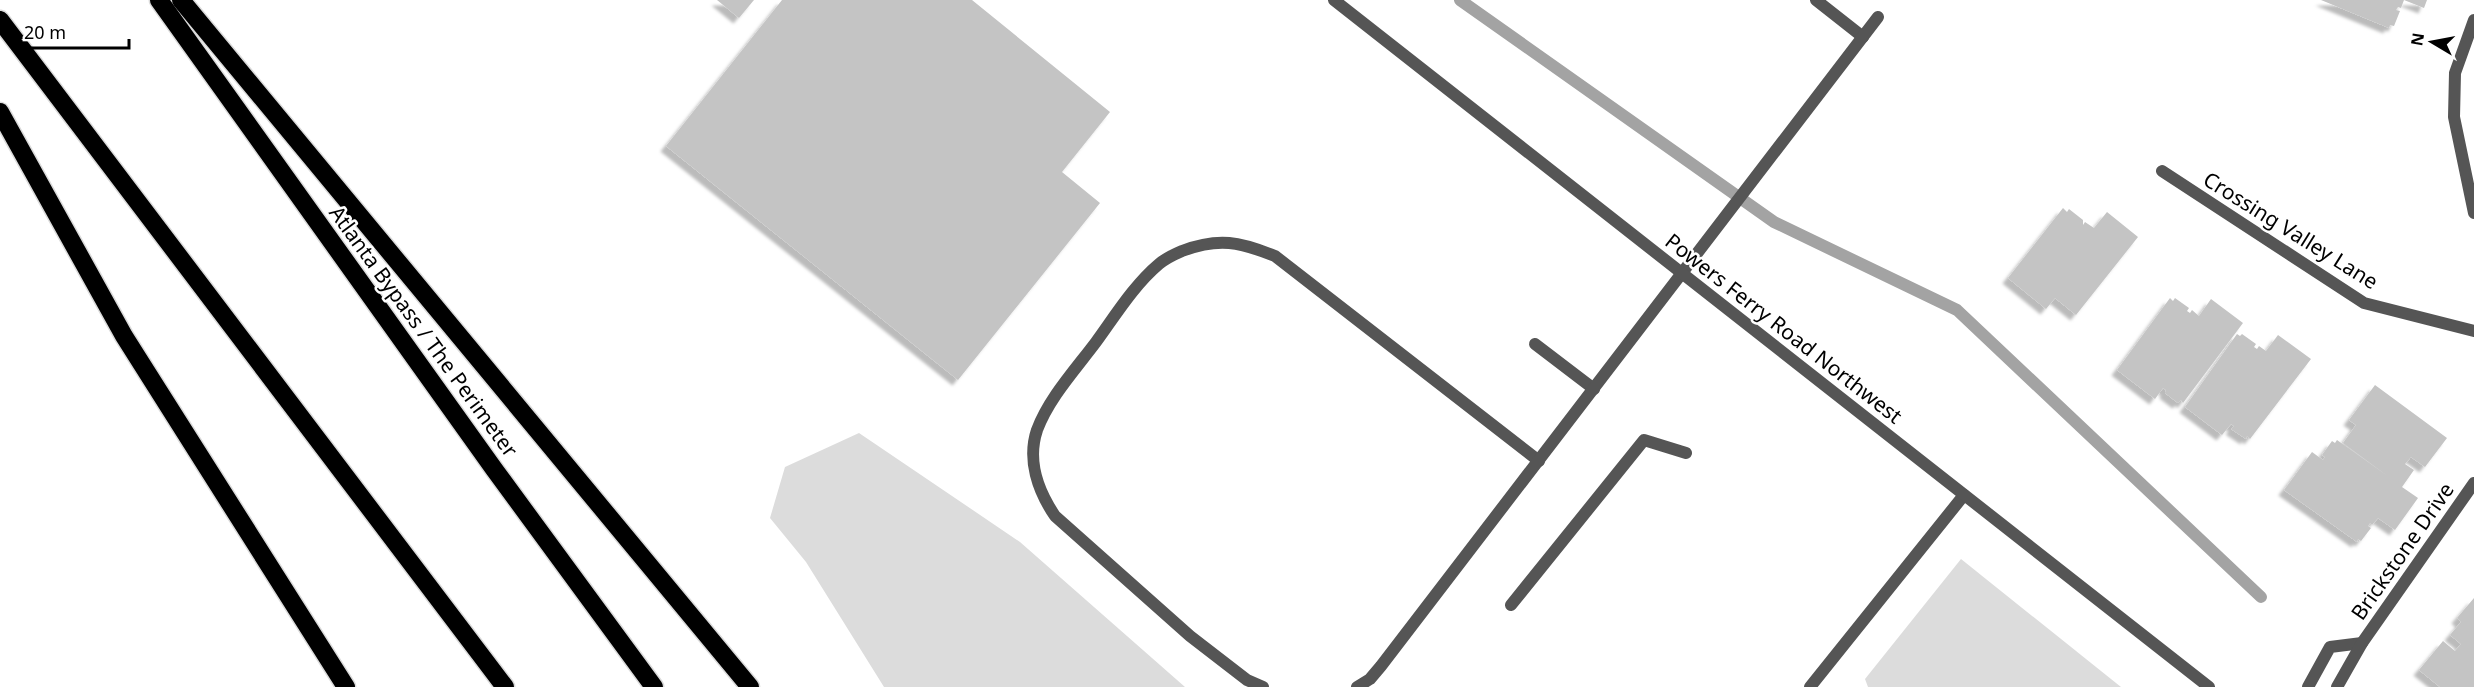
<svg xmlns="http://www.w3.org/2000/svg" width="2474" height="687" viewBox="0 0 2474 687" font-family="'Noto Sans',sans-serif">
  <defs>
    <filter id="shadow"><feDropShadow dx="-5.5" dy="5.5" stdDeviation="1.5" flood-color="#0004"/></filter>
  </defs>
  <rect width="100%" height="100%" fill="#fff"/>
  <g fill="#dcdcdc">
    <polygon points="859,433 1020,542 1185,687 884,687 806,562 770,518 785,467"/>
    <polygon points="1961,559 2121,687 1868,687 1865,679"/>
  </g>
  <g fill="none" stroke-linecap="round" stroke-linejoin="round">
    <polyline stroke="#a3a3a3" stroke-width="12" points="1460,0 1774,222 1957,310 2261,597"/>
  </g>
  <g fill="#c4c4c4" filter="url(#shadow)">
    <polygon points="717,0 754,0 739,18"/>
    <polygon points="782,0 972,0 1110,112 1062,172 1100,203 958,380 666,146"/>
    <polygon points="2321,0 2427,0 2424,8 2404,0 2401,8 2398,7 2396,10 2400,11 2394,26 2390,25 2389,28"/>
    <polygon points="2063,208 2067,212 2069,209 2083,220 2083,225 2085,222 2094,228 2107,212 2138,237 2076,315 2055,298 2046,309 2008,278"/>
    <polygon points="2170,298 2173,301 2175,298 2189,308 2187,311 2190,313 2192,310 2199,316 2211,299 2243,323 2183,403 2181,400 2178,403 2165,393 2166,390 2163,388 2155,399 2117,370"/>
    <polygon points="2237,334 2240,336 2242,334 2256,344 2254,347 2257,349 2259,346 2266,351 2278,335 2311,359 2250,439 2247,436 2246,439 2231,429 2234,426 2231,424 2222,435 2185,407"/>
    <polygon points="2375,385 2447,438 2425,467 2411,457 2405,464 2414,470 2402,487 2418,498 2395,530 2378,518 2372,525 2370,523 2368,526 2371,528 2361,541 2358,539 2357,542 2284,490 2312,452 2323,460 2325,457 2322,455 2332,441 2335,443 2337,440 2389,477 2343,443 2356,425 2349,420"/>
    <polygon points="2474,598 2474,687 2440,687 2419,670 2443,641 2455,651 2461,644 2450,635 2461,622 2457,618"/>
  </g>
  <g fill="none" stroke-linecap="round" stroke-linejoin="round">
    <g stroke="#dbdbdb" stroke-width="21">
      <g id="motorway">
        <polyline points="159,0 494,469 654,687"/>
        <polyline points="181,0 750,687"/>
        <polyline points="0,20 505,687"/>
        <polyline points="0,112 124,336 346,687"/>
      </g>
    </g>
    <g stroke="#555" stroke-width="12">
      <polyline points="1816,0 1863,37"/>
      <polyline points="1535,344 1594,389"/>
      <polyline points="1511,605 1644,440 1686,453"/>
      <path d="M1263 687 1247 680 1190 636 1055 516C1038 491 1027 460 1037 430 1049 398 1075 370 1096 342 1115 316 1134 285 1159 264 1165 259 1175 254 1182 251 1219 237 1240 242 1275 256L1539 461"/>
      <polyline points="1357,687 1370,679 1381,666 1878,17"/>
      <polyline points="1810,687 1964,495"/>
    </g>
    <g stroke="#555" stroke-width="12">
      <polyline points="2474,20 2455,73 2454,117 2474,213"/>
      <polyline points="2162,171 2364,303 2474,331"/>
      <polyline points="2308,687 2330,647 2362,643"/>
      <polyline points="2337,687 2362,643 2474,483"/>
    </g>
    <polyline stroke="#555" stroke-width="12" points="1334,0 2209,687"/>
    <use href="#motorway" stroke="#000" stroke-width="18"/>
  </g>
  <g text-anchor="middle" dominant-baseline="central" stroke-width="5" stroke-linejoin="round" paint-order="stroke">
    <g font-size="21" fill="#000" stroke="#fff">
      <text transform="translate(2291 230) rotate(32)">Crossing Valley Lane</text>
      <text transform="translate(1784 328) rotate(38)">Powers Ferry Road Northwest</text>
      <text transform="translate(424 331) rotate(54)">Atlanta Bypass / The Perimeter</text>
      <text transform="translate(2402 551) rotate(-55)">Brickstone Drive</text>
    </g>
  </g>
  <g transform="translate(2432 42) rotate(280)" stroke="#ffffff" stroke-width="4.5" paint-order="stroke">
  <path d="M0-4.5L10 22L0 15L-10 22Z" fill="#000000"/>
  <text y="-9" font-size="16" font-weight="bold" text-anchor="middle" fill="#000000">N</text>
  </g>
  <path d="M15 39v9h114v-9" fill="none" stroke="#000000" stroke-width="3"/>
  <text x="24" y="39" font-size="18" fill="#000000" stroke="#ffffff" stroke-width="4.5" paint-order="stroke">20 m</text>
</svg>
